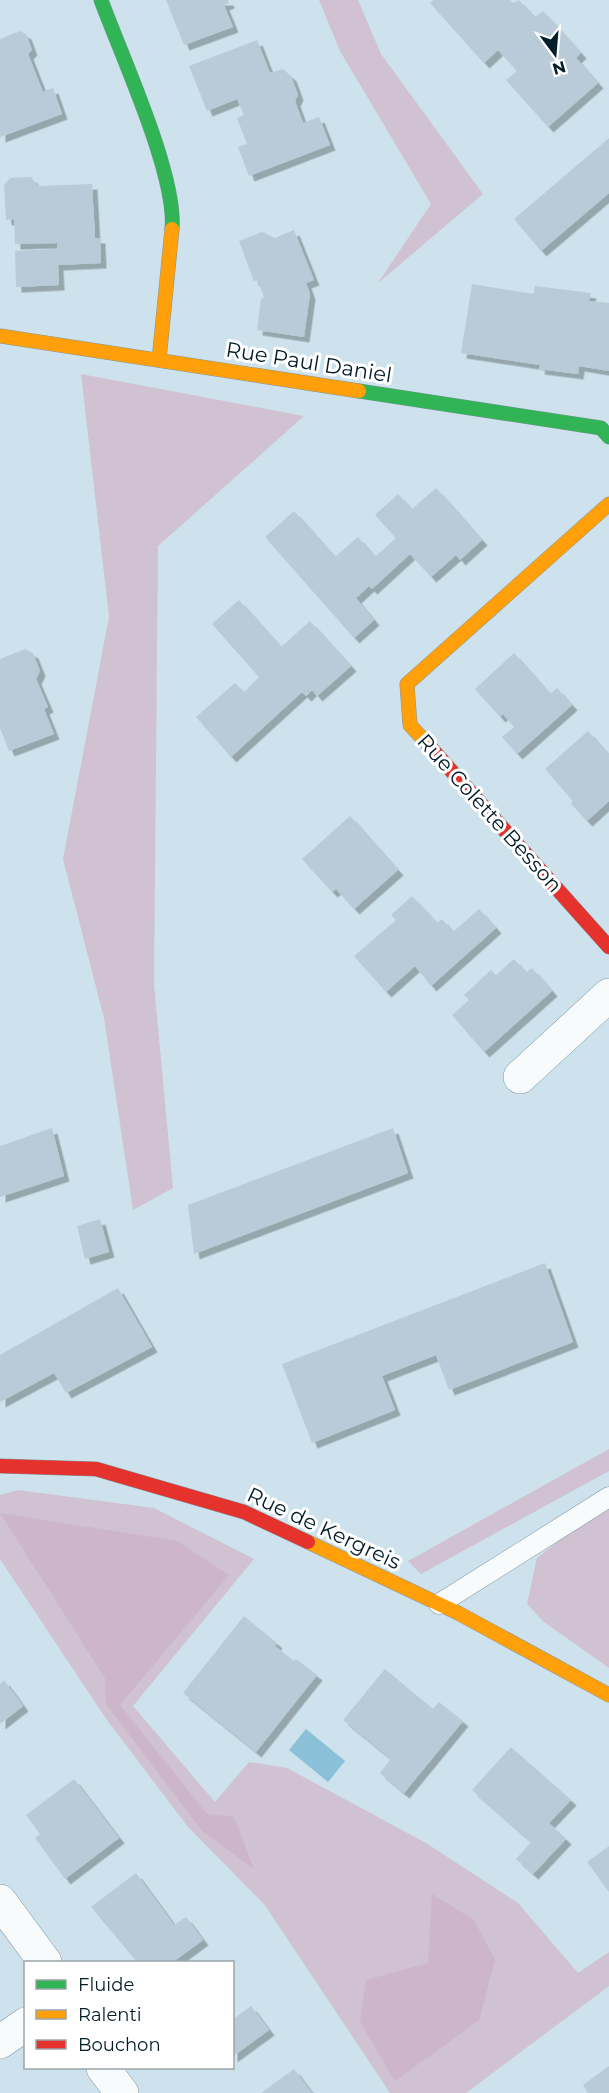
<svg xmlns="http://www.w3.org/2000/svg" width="609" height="2093" viewBox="0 0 609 2093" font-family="Montserrat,sans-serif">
  <defs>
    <filter id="shadow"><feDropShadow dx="5.5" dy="5.5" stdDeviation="0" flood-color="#0004"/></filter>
  </defs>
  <rect width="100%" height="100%" fill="#cde2ec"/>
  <g fill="#d0c2d2">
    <polygon points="319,0 358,0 381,54 483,194 378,283 431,204 340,51"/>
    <polygon points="81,374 304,416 158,546 154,984 173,1188 133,1210 104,1018 63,859 109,617"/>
    <polygon points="609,1449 609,1471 421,1574 408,1561"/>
    <polygon points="18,1490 154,1508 254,1559 133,1706 215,1802 249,1762 287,1768 426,1843 518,1903 578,1973 609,1952 609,1986 466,2093 390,2093 264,1904 188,1827 107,1720 0,1559 0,1495"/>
    <polygon points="609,1510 609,1668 544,1622 527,1604 537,1558 563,1537"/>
  </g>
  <g fill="#cdb5ca">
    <polygon points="0,1513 177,1541 229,1575 120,1705 207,1814 234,1817 254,1869 202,1831 106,1704 105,1678"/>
    <polygon points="432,1894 474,1920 495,1960 479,2020 395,2081 360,2022 366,1980 428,1963"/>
  </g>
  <polygon fill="#8ac0d8" points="306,1729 345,1761 328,1782 289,1750"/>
  <g fill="#b9cbd8" filter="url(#shadow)">
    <polygon points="166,0 228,0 229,3 224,5 233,27 184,45"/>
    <polygon points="434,0 510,0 513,3 519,0 535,17 543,11 581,53 576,58 598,83 548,127 506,80 517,71 498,50 484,63 430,3"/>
    <polygon points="20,31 26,34 32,50 28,54 43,92 53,88 62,114 0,137 0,39"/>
    <polygon points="257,40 270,73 283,69 291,76 298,95 295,101 303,123 319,117 330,145 249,176 238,147 247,144 237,118 244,115 237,99 207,111 189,66"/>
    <polygon points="609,138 609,193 541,251 514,219"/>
    <polygon points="31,177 38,186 92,184 95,238 100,238 101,263 58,265 59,285 16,287 15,251 57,249 57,243 15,244 14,219 6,220 4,185 10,178"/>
    <polygon points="294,230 314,280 306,283 310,294 304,337 257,330 261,299 264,297 258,280 254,281 239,241 262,232 275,238"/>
    <polygon points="472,284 534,294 535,286 591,293 589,301 609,303 609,371 579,366 578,374 539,369 540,365 461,353"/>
    <polygon points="436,488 482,540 460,560 456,555 431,577 410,554 372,589 369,586 356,598 374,620 354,638 265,537 294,511 335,557 358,537 375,557 396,538 375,515 398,494 412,509"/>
    <polygon points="239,600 281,647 310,621 351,666 317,696 312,690 306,696 302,692 231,757 196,717 235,683 244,692 259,677 212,624"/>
    <polygon points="25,649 33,653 40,671 36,679 48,707 44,709 54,734 9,751 0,728 0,659"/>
    <polygon points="514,653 550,694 557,688 572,705 517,754 502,737 514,727 503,714 500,717 475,689"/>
    <polygon points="588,731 609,755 609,801 587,821 571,804 573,801 545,769"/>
    <polygon points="350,816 398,870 354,909 336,889 332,892 302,859"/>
    <polygon points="412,896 437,923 442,919 453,932 479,909 496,928 431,986 415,966 386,992 354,956 396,920 391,915"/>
    <polygon points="514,959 526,973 532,968 552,991 484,1052 452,1015 469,1000 464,995 491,970 496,975"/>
    <polygon points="52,1128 64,1176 0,1197 0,1146"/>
    <polygon points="393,1128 408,1173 194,1254 188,1205"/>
    <polygon points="100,1219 109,1252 85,1259 77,1226"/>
    <polygon points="545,1263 573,1342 449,1390 436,1355 382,1376 395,1410 312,1443 282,1364"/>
    <polygon points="118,1288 152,1347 66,1393 54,1373 0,1402 0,1355"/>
    <polygon points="244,1616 277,1643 275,1646 294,1661 296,1659 317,1675 256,1752 183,1693"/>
    <polygon points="385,1669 433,1709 439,1702 463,1721 404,1793 380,1773 391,1759 343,1720"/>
    <polygon points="4,1680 23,1706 0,1724 0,1684"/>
    <polygon points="511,1747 571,1800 549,1823 566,1839 533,1874 516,1859 531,1842 472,1790"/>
    <polygon points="74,1779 119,1838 65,1879 35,1838 40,1834 26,1815"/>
    <polygon points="609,1846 609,1892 587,1862"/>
    <polygon points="136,1873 174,1925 186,1917 203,1940 173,1962 137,1962 91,1907"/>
    <polygon points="251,2006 269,2030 232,2057 232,2015 235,2018"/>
    <polygon points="609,2066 609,2093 588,2093 583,2085"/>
    <polygon points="294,2069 312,2093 261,2093"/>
  </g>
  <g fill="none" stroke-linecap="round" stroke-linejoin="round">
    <g stroke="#8197a0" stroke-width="21">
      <polyline id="lane" points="439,1604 609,1497"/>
    </g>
    <g stroke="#8197a0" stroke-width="34">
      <g id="street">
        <polyline points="520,1077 609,995"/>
        <polyline points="0,1901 45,1962"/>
        <polyline points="0,2042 26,2024"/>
        <polyline points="103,2068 122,2093"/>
      </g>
    </g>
    <g stroke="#8197a0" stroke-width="15">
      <g id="fast">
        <path d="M101 0C121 55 177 175 172 229"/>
        <polyline points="359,391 601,428 609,437"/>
      </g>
    </g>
    <g stroke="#8197a0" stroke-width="15">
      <g id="slow">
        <polyline points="0,336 359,391"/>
        <polyline points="159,360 172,229"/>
        <polyline points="431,748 410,725 407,684 609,504"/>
        <polyline points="308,1542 458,1613 609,1695"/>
      </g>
    </g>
    <g stroke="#8197a0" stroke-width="15">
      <g id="jam">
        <polyline points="431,748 609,947"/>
        <polyline points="0,1466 96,1469 244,1512 308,1542"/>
      </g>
    </g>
    <use href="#lane" stroke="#f8fbfc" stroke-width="20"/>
    <use href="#street" stroke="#f8fbfc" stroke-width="33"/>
    <use href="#fast" stroke="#30b455" stroke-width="14"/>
    <use href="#slow" stroke="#ff9f0a" stroke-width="14"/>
    <use href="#jam" stroke="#e5322d" stroke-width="14"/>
  </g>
  <g text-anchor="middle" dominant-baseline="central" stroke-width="6" stroke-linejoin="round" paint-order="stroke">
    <g font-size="21" fill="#031e29" stroke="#fff">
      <text transform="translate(309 362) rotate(9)">Rue Paul Daniel</text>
      <text transform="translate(490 813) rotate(48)">Rue Colette Besson</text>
      <text transform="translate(324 1528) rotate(25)">Rue de Kergreis</text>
    </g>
  </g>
  <rect x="24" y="1961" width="210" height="108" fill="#ffffff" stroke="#9aa5a9" stroke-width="1.5"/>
  <rect x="36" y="1980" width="30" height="9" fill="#30b455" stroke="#9aa5a9" stroke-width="1.5"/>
  <text x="78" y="1991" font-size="18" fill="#031e29">Fluide</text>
  <rect x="36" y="2010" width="30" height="9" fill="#ff9f0a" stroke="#9aa5a9" stroke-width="1.5"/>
  <text x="78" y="2021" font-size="18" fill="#031e29">Ralenti</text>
  <rect x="36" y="2040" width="30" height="9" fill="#e5322d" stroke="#9aa5a9" stroke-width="1.5"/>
  <text x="78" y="2051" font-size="18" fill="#031e29">Bouchon</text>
  <g transform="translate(555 54) rotate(164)" stroke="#ffffff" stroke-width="4.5" paint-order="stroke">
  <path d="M0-4.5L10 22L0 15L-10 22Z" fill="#031e29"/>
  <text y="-9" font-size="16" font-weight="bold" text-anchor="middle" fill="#031e29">N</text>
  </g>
</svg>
